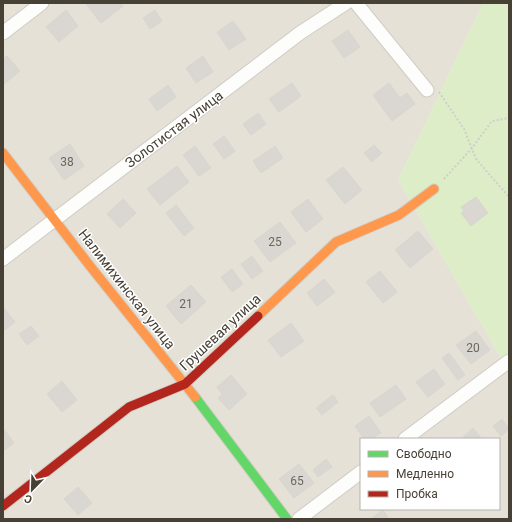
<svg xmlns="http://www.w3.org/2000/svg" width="512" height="522" viewBox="0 0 512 522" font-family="Roboto,sans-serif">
  <rect width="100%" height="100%" fill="#f0efea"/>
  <path fill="#e5e1d6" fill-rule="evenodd" d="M3 3H483L398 180 509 372V519H3ZM361 439H499V509H361Z"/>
  <polygon fill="#ddedc8" points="483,3 509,3 509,372 398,180"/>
  <g fill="#dad7d2" stroke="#d8d6cf">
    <polygon points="85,3 121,3 123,6 101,23"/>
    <polygon points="66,10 78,26 59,42 46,27"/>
    <polygon points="155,10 162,21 150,29 143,18"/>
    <polygon points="233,21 246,39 229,50 217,32"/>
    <polygon points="348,30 360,47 344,58 332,41"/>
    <polygon points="7,56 20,71 3,85 3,59"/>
    <polygon points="203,56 213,72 196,83 186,68"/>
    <polygon points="292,83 301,96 279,112 269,99"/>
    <polygon points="389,83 400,98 407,93 415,104 392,121 373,95"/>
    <polygon points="168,85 176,97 157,111 149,99"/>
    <polygon points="258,113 266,124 251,135 243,124"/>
    <polygon points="224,136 235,151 224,159 213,144"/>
    <polygon points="70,144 84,166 64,180 49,158"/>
    <polygon points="374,145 382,153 372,162 364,153"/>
    <polygon points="195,146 211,168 199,176 183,155"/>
    <polygon points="275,146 283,158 261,173 253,161"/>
    <polygon points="177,166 189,182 160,205 147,189"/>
    <polygon points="343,167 362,190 345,204 326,180"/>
    <polygon points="476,197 488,213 471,226 461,213 464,211 461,207"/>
    <polygon points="123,199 136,213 120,228 107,214"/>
    <polygon points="308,199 323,219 306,232 291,212"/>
    <polygon points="176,205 194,228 184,236 166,213"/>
    <polygon points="280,222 296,243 270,262 254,241"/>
    <polygon points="418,231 433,249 410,268 395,250"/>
    <polygon points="252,256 263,271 252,279 241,264"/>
    <polygon points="232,269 243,284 232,292 221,277"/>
    <polygon points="380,271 397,292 383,303 366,282"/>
    <polygon points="324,279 335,292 317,306 307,293"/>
    <polygon points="191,285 206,302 181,324 166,306"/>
    <polygon points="3,307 15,322 3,331"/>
    <polygon points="291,323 304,341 281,357 268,340"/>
    <polygon points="31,326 39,336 27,345 19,334"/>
    <polygon points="476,331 490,350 471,364 456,345"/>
    <polygon points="449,353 465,375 458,380 442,358"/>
    <polygon points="434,369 445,384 428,397 416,382"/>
    <polygon points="231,375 247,394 229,410 218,398 222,394 217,387"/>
    <polygon points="62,381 77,400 62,412 47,394"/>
    <polygon points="396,385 406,399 380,417 370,403"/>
    <polygon points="333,395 338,402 322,415 316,408"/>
    <polygon points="369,416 381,433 371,439 364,439 355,426"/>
    <polygon points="502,419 509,429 501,436 493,426"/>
    <polygon points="3,428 14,443 3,451"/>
    <polygon points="473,428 482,439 465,439 463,437"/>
    <polygon points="326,459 332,467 318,477 313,470"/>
    <polygon points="299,464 314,483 294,498 279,479"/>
    <polygon points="78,487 92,503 78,515 64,499"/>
    <polygon points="383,510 389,519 372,519 372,518"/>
  </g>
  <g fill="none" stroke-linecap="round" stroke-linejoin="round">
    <g stroke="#ceccc7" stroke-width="15">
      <g id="street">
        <polyline points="356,3 427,90"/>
        <polyline points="3,33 42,3"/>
        <polyline points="3,259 300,33 346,3"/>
        <polyline points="405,439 509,361"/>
        <polyline points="299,519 361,472"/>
      </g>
    </g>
    <g stroke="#d0ccc0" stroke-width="11">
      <polyline id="fast" points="195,397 287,519"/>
    </g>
    <g stroke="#d0ccc0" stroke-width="11">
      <g id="slow">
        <polyline points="3,153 90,266 195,397"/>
        <polyline points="258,316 336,242 399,215 434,189"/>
      </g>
    </g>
    <g stroke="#d0ccc0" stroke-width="11">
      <polyline id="jam" points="3,506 129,407 185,384 258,316"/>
    </g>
    <g stroke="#d1ceca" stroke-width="2" stroke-dasharray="2 2" stroke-linecap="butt">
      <polyline points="439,92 464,129 476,159 509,197"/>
      <polyline points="444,179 472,148 492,121 509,118"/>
    </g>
    <use href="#street" stroke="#fdfdfc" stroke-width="13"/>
    <use href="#fast" stroke="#63d668" stroke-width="9"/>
    <use href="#slow" stroke="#ff974d" stroke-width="9"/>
    <use href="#jam" stroke="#b3261e" stroke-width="9"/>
  </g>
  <g text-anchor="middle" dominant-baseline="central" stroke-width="3" stroke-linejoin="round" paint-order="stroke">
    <g font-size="12" fill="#6c665d">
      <text x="67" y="162">38</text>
      <text x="275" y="242">25</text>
      <text x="186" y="304">21</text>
      <text x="473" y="348">20</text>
      <text x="297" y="481">65</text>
    </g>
    <g font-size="14" fill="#474035" stroke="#fff">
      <text transform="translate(174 129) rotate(-37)">Золотистая улица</text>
      <text transform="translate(127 289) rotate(52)">Налимихинская улица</text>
      <text transform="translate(220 332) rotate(-43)">Грушевая улица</text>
    </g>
  </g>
  <rect width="512" height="522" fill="none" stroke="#474035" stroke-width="8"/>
  <rect x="360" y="438" width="140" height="72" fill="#ffffff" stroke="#b5b3ae"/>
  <rect x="368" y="451" width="20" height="6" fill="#63d668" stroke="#b5b3ae"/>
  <text x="396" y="458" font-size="12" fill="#474035">Свободно</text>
  <rect x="368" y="471" width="20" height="6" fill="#ff974d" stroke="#b5b3ae"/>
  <text x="396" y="478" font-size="12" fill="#474035">Медленно</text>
  <rect x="368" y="491" width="20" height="6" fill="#b3261e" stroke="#b5b3ae"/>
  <text x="396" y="498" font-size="12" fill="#474035">Пробка</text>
  <g transform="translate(32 490) rotate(203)" stroke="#ffffff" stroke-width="3" paint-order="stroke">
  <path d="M0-3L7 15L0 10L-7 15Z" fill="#474035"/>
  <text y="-6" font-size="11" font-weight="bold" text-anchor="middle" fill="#474035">С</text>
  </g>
</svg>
